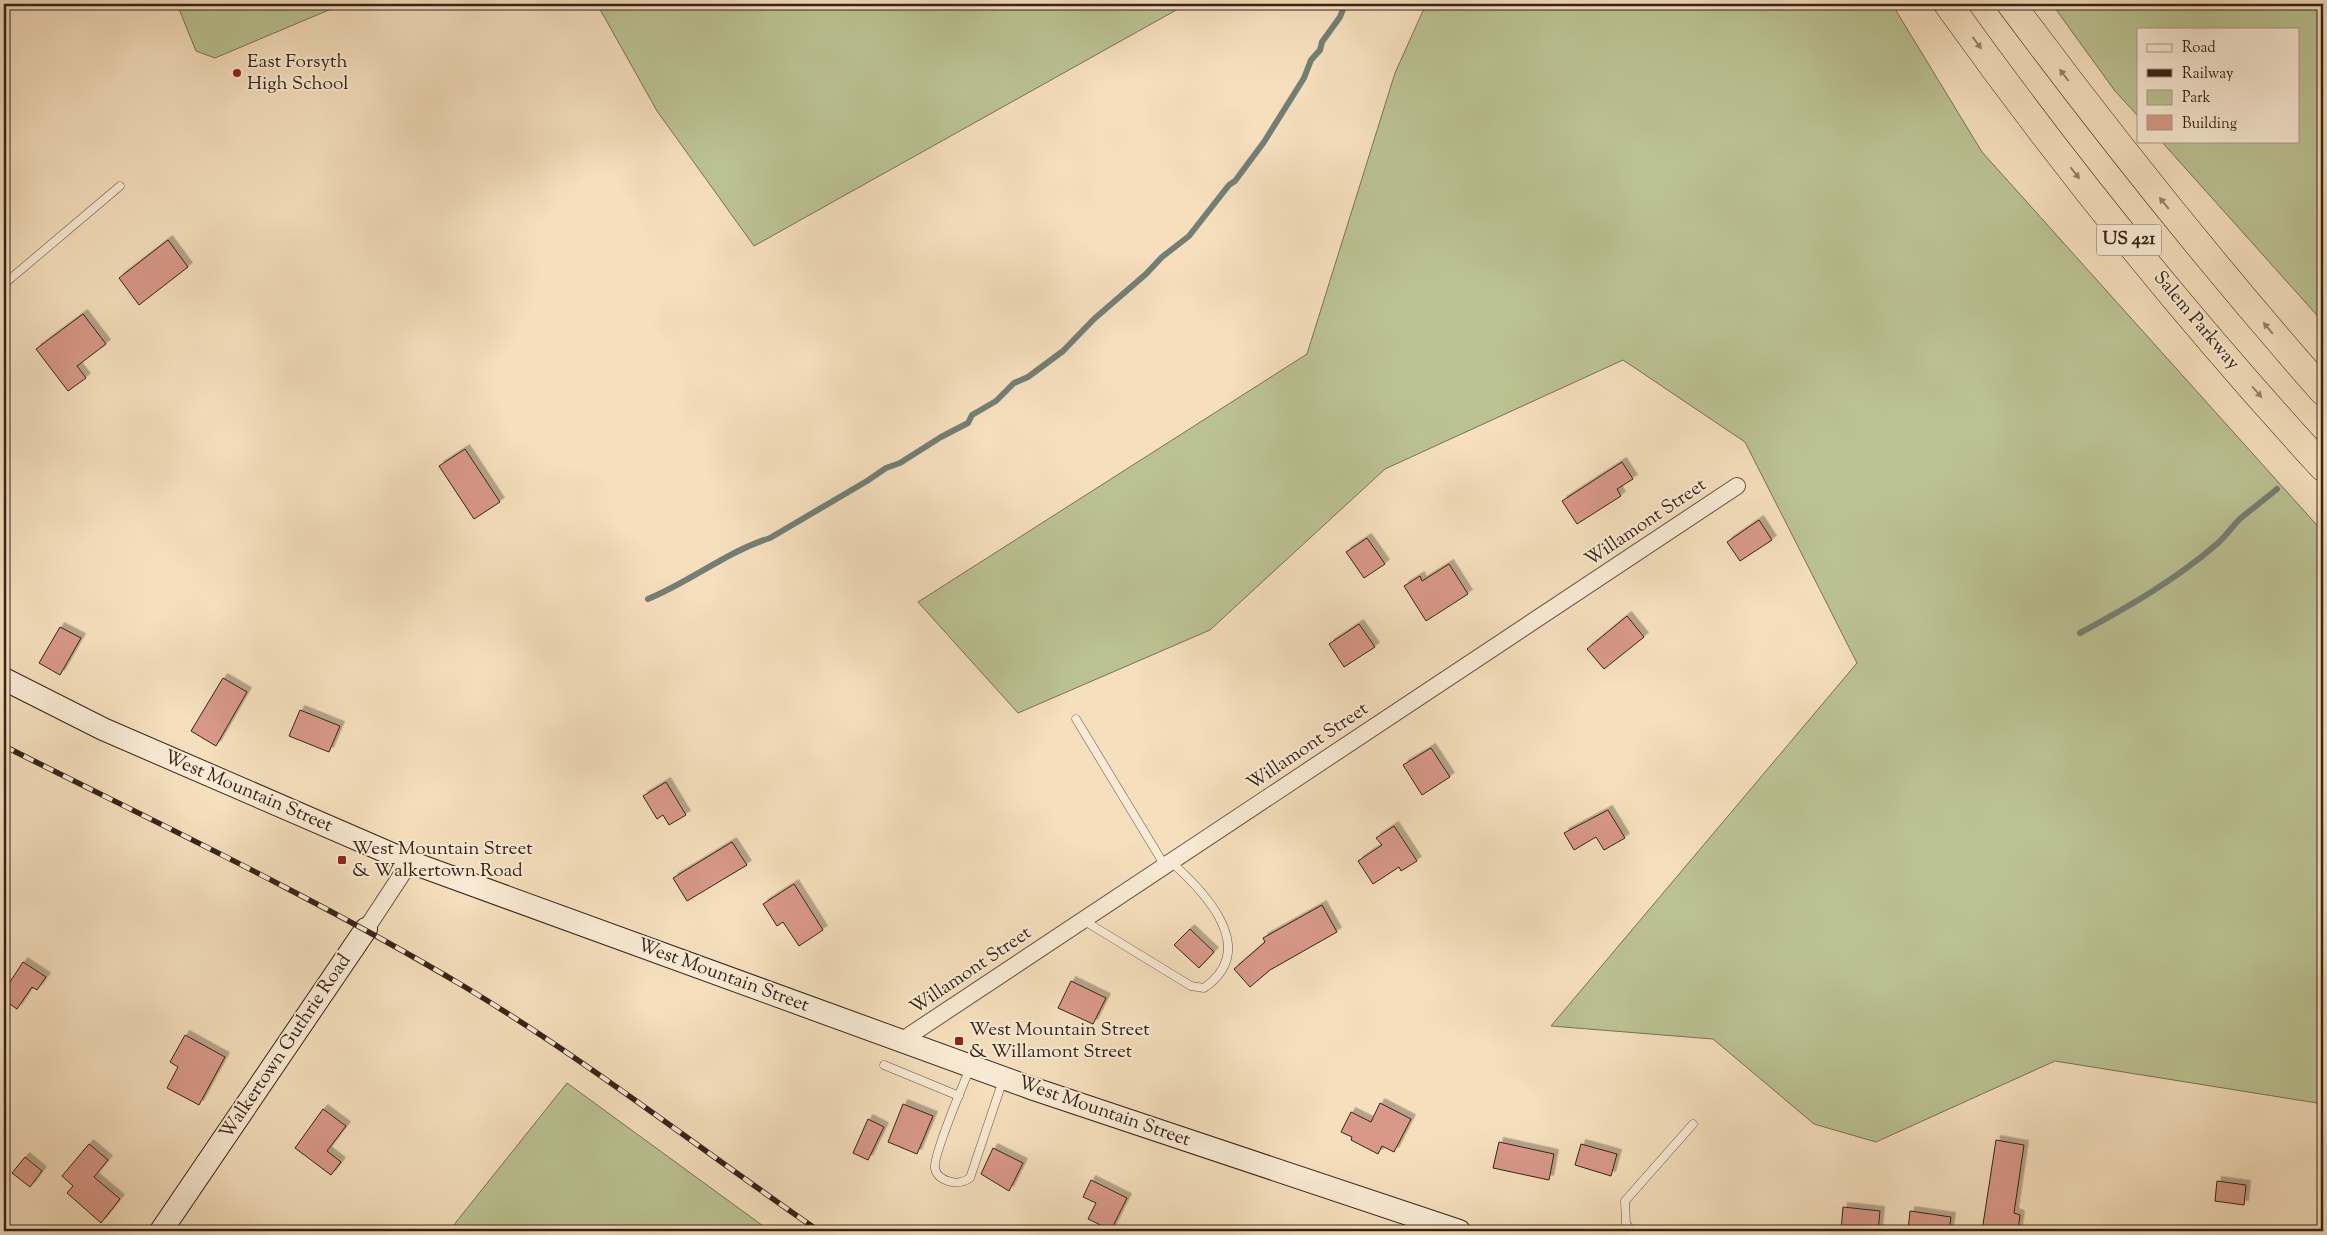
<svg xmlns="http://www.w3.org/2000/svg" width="2327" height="1235" viewBox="0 0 2327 1235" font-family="'Sorts Mill Goudy',serif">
  <defs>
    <filter id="shadow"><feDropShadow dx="4.5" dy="-4.5" stdDeviation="0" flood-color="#0004"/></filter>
  </defs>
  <rect width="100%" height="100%" fill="#f5dfbd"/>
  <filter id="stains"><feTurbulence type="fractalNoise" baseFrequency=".004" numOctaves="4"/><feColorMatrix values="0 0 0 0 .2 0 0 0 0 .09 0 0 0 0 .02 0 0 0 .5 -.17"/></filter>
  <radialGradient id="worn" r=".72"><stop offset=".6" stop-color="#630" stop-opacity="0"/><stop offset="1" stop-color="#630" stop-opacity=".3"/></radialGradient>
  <g fill="#bbc292" stroke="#787254">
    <polygon points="177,4 343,4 215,58 196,51"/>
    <polygon points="597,4 1187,4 754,246 657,111"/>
    <polygon points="1426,4 1892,4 1982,152 2323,532 2323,1104 2055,1061 1876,1142 1814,1124 1713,1039 1551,1026 1857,663 1745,442 1623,360 1385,469 1210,630 1018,713 918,602 1307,354 1395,73"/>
    <polygon points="2052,4 2323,4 2323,322 2161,141 2298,141 2298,29 2138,29 2138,116 2115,91"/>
    <polygon points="567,1083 770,1231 449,1231"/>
  </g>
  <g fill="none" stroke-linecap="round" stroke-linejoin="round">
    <g stroke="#737f74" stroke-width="6">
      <path d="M648 599C690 582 726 552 770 538L867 481 886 468 900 463 941 437 968 423 972 415 996 401 1014 383 1028 377 1063 351 1094 319 1146 274 1162 257 1189 236 1229 185 1235 181 1264 142 1304 78 1311 60 1320 50 1322 42 1340 17 1345 4"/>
      <path d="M2080 633C2128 607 2177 579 2218 543 2226 536 2234 524 2241 518 2253 508 2265 499 2277 489"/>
    </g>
  </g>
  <g fill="#d89989" stroke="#362316" filter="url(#shadow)">
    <polygon points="168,240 188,267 139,305 119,278"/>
    <polygon points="83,314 106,344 77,366 86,378 68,391 36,349"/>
    <polygon points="465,449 500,502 474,519 439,466"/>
    <polygon points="1622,462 1633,479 1617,489 1621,496 1577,524 1562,501"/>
    <polygon points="1759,520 1772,540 1740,561 1727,542"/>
    <polygon points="1367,538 1385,564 1364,578 1346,552"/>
    <polygon points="1449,564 1468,594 1426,621 1404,586 1420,576 1422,581"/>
    <polygon points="1627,616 1644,637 1604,669 1587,649"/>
    <polygon points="1359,624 1375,647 1344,667 1329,644"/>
    <polygon points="60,627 81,638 60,675 39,663"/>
    <polygon points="223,678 247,692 216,746 191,731"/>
    <polygon points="300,710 340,726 329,752 289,736"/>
    <polygon points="1431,748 1450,777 1422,795 1403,765"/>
    <polygon points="666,782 686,815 669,825 663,815 657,819 643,796"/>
    <polygon points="1608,810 1625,838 1604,850 1596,837 1574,850 1564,833"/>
    <polygon points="1394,826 1417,861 1401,871 1399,867 1373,884 1358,861 1382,845 1376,838"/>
    <polygon points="732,842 747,865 687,901 673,878"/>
    <polygon points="794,884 823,930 799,946 783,922 777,926 763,904"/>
    <polygon points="1322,905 1337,932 1270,970 1250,987 1234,969 1265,942 1263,938"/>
    <polygon points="1190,929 1214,952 1199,968 1174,945"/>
    <polygon points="23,962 46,977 37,990 32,987 17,1009 4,1000 4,991"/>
    <polygon points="1071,981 1106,998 1093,1024 1058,1008"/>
    <polygon points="185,1035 225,1057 199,1105 167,1088 178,1067 170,1062"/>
    <polygon points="1380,1103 1411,1119 1394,1152 1382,1146 1378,1154 1351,1140 1352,1137 1341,1132 1351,1112 1371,1122"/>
    <polygon points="903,1104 933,1116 917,1154 888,1142"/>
    <polygon points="323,1109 346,1126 327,1151 341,1162 331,1175 295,1148"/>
    <polygon points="868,1119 884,1127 868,1160 853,1153"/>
    <polygon points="1996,1140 2024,1145 2014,1213 2020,1215 2018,1231 1982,1231"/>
    <polygon points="1499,1142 1554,1154 1549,1180 1493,1168"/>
    <polygon points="89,1144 108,1160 94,1177 120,1199 101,1223 67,1193 73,1186 62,1176"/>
    <polygon points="1581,1144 1617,1154 1611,1176 1575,1165"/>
    <polygon points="993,1148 1023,1163 1009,1191 981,1174"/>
    <polygon points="25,1157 42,1171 30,1187 12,1173"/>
    <polygon points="1091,1180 1127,1198 1111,1230 1088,1219 1096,1203 1083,1197"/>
    <polygon points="2217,1181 2246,1185 2244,1205 2215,1201"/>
    <polygon points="1843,1207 1880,1211 1878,1231 1841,1231"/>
    <polygon points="1910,1211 1951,1217 1949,1231 1908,1231"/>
  </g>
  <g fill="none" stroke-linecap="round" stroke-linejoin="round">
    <g stroke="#665240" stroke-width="9">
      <g id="lane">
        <polyline points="4,284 120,186"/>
        <polyline points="1076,719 1165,866"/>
        <path d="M1083 920 1191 986 1204 988C1260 949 1205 892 1171 862"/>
        <polyline points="884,1065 959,1096"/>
        <path d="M970 1068C963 1085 933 1155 935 1168 936 1175 942 1179 948 1181 956 1184 962 1183 970 1178L1003 1080"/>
        <polyline points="1632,1231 1626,1224 1625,1201 1693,1124"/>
      </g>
    </g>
    <g stroke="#665240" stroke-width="18">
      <g id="street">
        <polyline points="366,929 410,862"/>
        <polyline points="901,1041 1737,486"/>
      </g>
    </g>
    <g stroke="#362316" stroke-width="24">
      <g id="secondary">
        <polyline points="4,679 103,729 410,862 1031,1088 1459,1231"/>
        <polyline points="161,1231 366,929"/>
      </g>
    </g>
    <g stroke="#362316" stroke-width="29">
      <g id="highway">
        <path d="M1948 4C2063 165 2189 321 2323 467"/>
        <path d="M2011 4C2110 137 2213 266 2323 391"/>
      </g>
    </g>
    <use href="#lane" stroke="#f8ead4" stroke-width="8"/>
    <use href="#street" stroke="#f8ead4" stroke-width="16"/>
    <use href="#secondary" stroke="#f8ead4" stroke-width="22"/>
    <use href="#highway" stroke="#f5dfbd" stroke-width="28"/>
    <g stroke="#362316" stroke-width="5.5">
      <path id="rail" d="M4 746C159 824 316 898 465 987 588 1061 701 1150 819 1231"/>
    </g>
    <use href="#rail" stroke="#f8ead4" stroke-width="4" stroke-dasharray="11" stroke-linecap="butt"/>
  </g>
  <defs><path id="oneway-solid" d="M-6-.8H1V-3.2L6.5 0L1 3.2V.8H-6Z" transform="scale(1.25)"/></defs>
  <g fill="#96816a">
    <use href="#oneway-solid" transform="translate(1977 43) rotate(54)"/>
    <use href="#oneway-solid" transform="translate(2064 75) rotate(-127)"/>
    <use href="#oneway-solid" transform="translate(2075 173) rotate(52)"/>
    <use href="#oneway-solid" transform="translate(2164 203) rotate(-129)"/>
    <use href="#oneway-solid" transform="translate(2268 328) rotate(-130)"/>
    <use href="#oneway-solid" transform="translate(2257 392) rotate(49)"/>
  </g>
  <g fill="#8f2418" stroke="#f8ead4" stroke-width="2">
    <circle cx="237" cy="73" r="5"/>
    <rect x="337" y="855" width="10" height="10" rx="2.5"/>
    <rect x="954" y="1036" width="10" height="10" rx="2.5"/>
  </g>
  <g text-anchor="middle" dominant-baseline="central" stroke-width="4" stroke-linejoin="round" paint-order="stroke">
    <rect fill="#f8ead4" stroke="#705f4f" stroke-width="1" x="2096.5" y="224.5" width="65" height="31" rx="4"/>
    <g font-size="18" font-weight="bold" fill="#362316">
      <text x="2129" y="240">US 421</text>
    </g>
    <g font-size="19" fill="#362316" stroke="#f8ead4" text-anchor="start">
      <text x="247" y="62">East Forsyth<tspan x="247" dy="22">High School</tspan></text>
      <text x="352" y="849">West Mountain Street<tspan x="352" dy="22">&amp; Walkertown Road</tspan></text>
      <text x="969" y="1030">West Mountain Street<tspan x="969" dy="22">&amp; Willamont Street</tspan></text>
    </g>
    <g font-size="19" fill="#362316" stroke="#f8ead4">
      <text transform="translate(2196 321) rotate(50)">Salem Parkway</text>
      <text transform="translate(1646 523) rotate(-34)">Willamont Street</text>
      <text transform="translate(1308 747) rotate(-34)">Willamont Street</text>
      <text transform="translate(248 792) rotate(23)">West Mountain Street</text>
      <text transform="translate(971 971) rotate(-34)">Willamont Street</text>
      <text transform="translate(723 976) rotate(20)">West Mountain Street</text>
      <text transform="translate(286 1047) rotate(-56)">Walkertown Guthrie Road</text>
      <text transform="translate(1104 1112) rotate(19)">West Mountain Street</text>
    </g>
  </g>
  <rect width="2327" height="1235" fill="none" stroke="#f5dfbd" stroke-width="20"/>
  <rect x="5" y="5" width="2317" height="1225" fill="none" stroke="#362316" stroke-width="2.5"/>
  <rect x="10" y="10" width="2307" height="1215" fill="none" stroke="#362316"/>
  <rect x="2137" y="28" width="162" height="115" fill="#f8ead4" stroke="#aa9a88"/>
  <rect x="2147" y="44" width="25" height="8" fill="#f8ead4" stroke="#aa9a88"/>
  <text x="2182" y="52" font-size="15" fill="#362316">Road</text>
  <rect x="2147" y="69" width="25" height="8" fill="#362316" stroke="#aa9a88"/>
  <text x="2182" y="78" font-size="15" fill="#362316">Railway</text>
  <rect x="2147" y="90" width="25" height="15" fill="#bbc292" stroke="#aa9a88"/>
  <text x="2182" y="102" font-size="15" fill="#362316">Park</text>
  <rect x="2147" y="115" width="25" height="15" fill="#d89989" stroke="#aa9a88"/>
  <text x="2182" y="128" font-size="15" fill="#362316">Building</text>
  <rect width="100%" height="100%" filter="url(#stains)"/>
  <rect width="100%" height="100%" fill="url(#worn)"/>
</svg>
